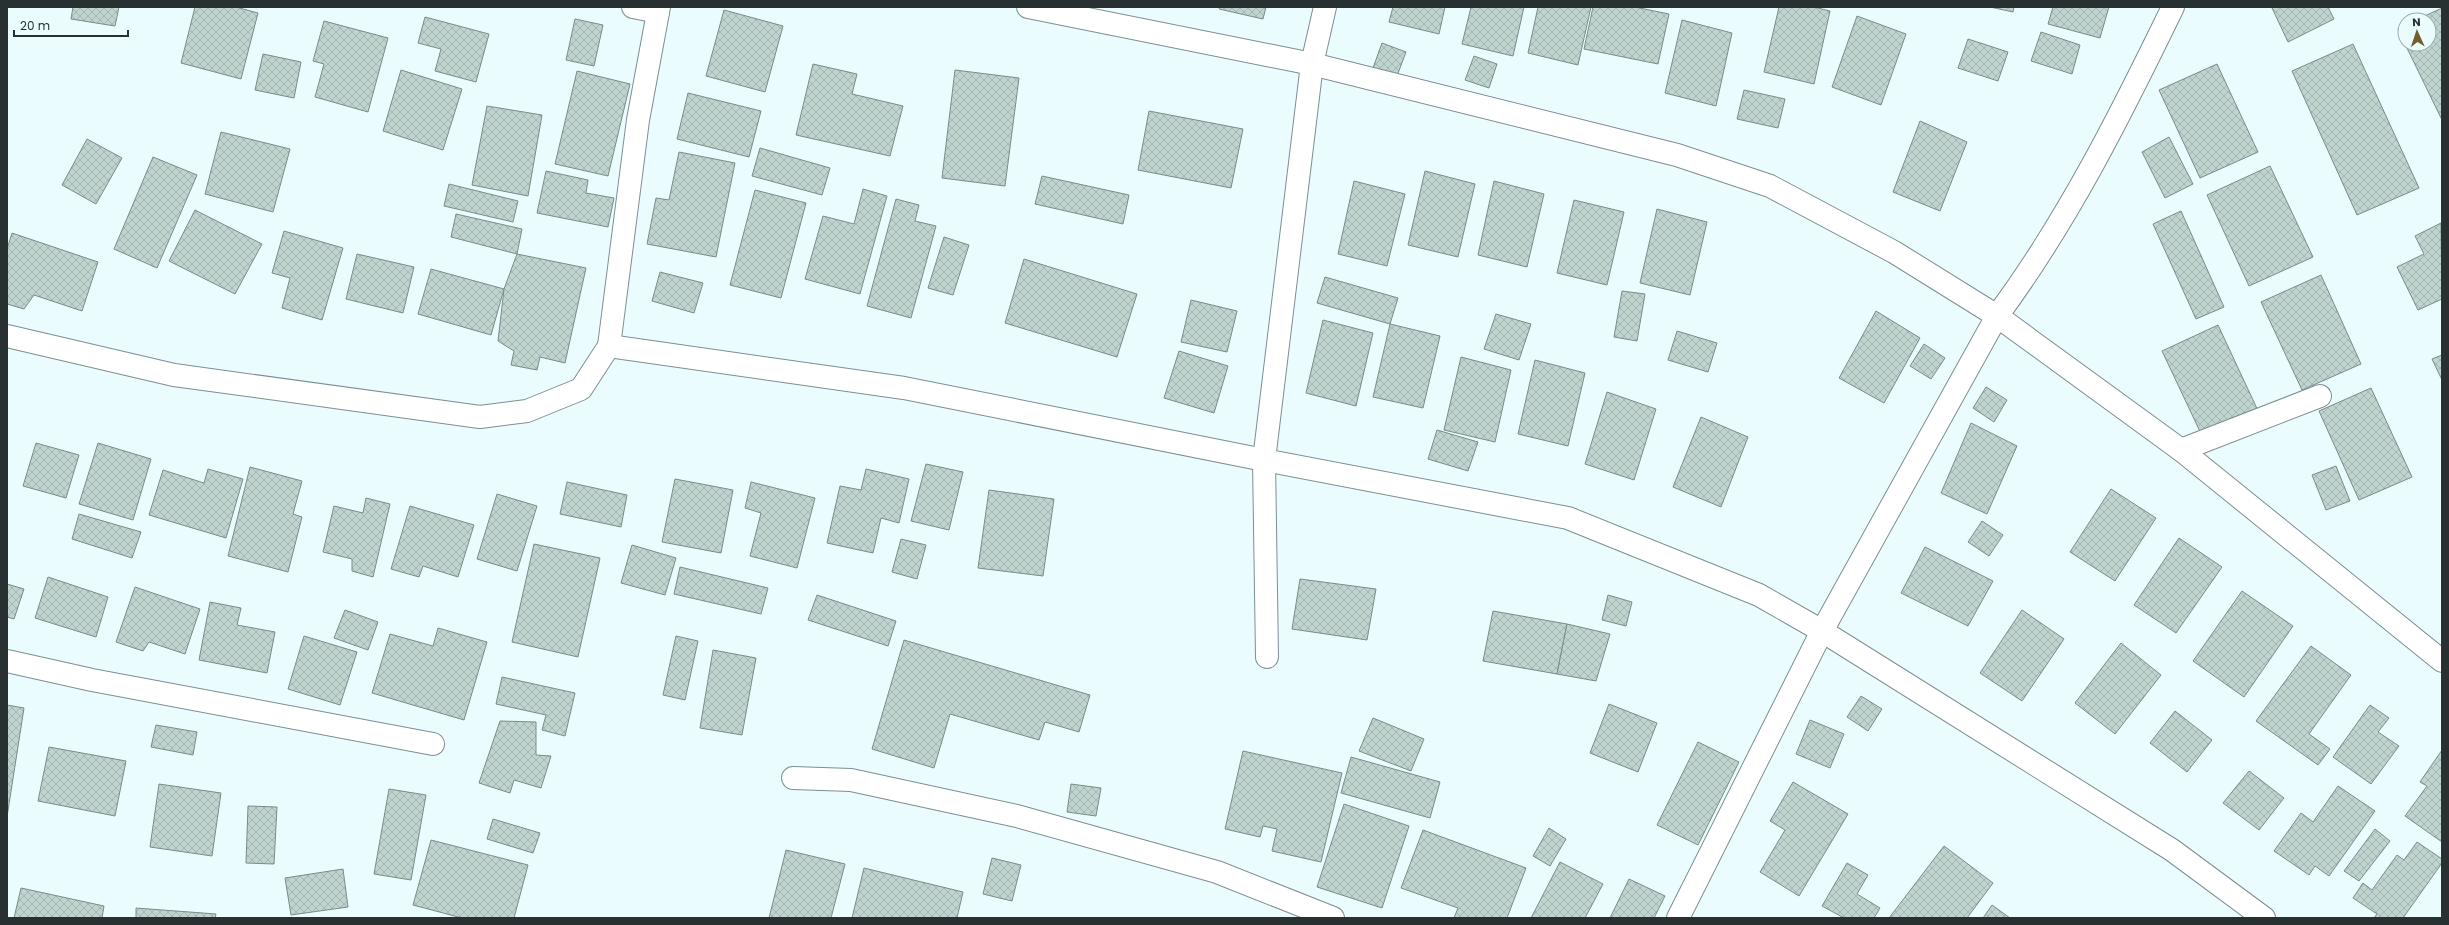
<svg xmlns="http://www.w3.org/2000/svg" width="2449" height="925" viewBox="0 0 2449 925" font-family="Poppins,sans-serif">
  <defs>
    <pattern id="building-cross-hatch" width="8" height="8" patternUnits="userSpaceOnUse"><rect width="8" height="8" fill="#bfd4cf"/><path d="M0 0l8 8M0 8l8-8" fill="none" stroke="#a4b6b2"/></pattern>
  </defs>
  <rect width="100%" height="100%" fill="#ebfcfe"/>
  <g fill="url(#building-cross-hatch)" stroke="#798c88">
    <polygon points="73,7 119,7 115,26 71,19"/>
    <polygon points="195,7 236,7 258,13 241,79 181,63"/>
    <polygon points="1220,7 1266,7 1263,19 1219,9"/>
    <polygon points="1393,7 1445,7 1439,34 1389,22"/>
    <polygon points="1471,7 1524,7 1513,56 1462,44"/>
    <polygon points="1538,7 1591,7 1578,65 1528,53"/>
    <polygon points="1593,7 1635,7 1669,14 1658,64 1584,49"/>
    <polygon points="1779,7 1814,7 1830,11 1814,84 1764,72"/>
    <polygon points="1990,7 2014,7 2013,12"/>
    <polygon points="2053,7 2109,7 2100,38 2048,24"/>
    <polygon points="2274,7 2328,7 2334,19 2288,42 2272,8"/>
    <polygon points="2442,8 2442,120 2405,44 2429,44 2429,20 2416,20"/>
    <polygon points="724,10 783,26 765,92 706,76"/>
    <polygon points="1857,16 1906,34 1881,105 1832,87"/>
    <polygon points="425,17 489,34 476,82 435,71 441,49 418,43"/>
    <polygon points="575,19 603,25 594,66 566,60"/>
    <polygon points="1682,20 1732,33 1716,106 1665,93"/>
    <polygon points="324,21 388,38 368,112 315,97 324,64 313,61"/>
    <polygon points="2405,25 2405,43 2398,29"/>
    <polygon points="2041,32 2080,45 2072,74 2031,61"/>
    <polygon points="1968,39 2008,52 1998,81 1958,68"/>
    <polygon points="1382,43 1406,52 1397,76 1373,68"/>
    <polygon points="2353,44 2419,188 2357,215 2292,71"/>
    <polygon points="263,54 301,62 294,98 255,90"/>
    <polygon points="1474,56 1497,64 1489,88 1465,80"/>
    <polygon points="813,64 857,74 852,94 903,106 890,156 796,135"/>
    <polygon points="2217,64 2258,152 2200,178 2159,90"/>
    <polygon points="401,70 462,89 443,150 383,131"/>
    <polygon points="955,70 1019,78 1005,186 942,178"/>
    <polygon points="577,71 630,84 608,176 555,164"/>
    <polygon points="1744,90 1785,99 1778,128 1737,119"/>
    <polygon points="688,93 761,111 749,157 677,139"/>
    <polygon points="487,106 542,115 528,196 472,185"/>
    <polygon points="1149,111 1243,129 1231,188 1138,170"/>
    <polygon points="1920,121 1967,142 1940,211 1893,192"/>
    <polygon points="221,132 290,149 273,212 205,194"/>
    <polygon points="2169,137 2193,184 2165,198 2142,152"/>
    <polygon points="87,139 122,158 96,204 62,185"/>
    <polygon points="760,148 830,168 822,195 752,176"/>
    <polygon points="679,152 735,163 716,257 647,244 656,198 669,200"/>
    <polygon points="153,157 197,175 157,268 114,249"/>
    <polygon points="2270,166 2313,257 2249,286 2207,195"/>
    <polygon points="546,171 588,180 586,193 614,198 608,227 537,213"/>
    <polygon points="1425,171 1475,184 1458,257 1408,245"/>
    <polygon points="1042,176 1129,195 1123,224 1035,204"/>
    <polygon points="1354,181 1405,194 1387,266 1338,254"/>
    <polygon points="1494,181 1544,194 1527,267 1478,255"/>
    <polygon points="449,184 518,201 513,222 444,206"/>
    <polygon points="863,189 887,196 860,294 805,279 823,216 854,224"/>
    <polygon points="755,190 806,203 781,298 730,285"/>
    <polygon points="896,199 919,205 915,221 936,226 911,318 867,306"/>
    <polygon points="1574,200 1624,212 1607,285 1557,273"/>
    <polygon points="1657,209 1707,222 1690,295 1640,283"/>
    <polygon points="195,210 262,244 235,294 169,261"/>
    <polygon points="2181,211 2224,307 2196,319 2153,224"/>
    <polygon points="456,214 522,229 517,254 451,237"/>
    <polygon points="2441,223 2442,299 2418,310 2397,267 2424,254 2415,236"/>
    <polygon points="284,231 343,248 322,320 282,308 290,278 272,273"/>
    <polygon points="12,233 98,262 82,311 34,295 24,309 7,304 7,249"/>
    <polygon points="944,237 969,245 953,295 928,288"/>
    <polygon points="357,254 414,267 403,313 346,299"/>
    <polygon points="517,254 586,268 565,363 540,357 537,370 511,365 514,351 498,341 504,289"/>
    <polygon points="1024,259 1137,294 1117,357 1005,323"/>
    <polygon points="431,269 504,289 491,335 418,314"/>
    <polygon points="660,272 703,283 694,313 652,301"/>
    <polygon points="2321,275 2361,364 2302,390 2261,302"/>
    <polygon points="1325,277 1398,298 1390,324 1317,303"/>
    <polygon points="1622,291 1645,294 1637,341 1614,337"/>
    <polygon points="1191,300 1237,311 1227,352 1181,342"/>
    <polygon points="1876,311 1920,338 1884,403 1839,378"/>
    <polygon points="1496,314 1531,324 1519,360 1484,349"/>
    <polygon points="1323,320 1373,333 1356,406 1306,393"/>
    <polygon points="1390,324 1440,336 1423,408 1373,397"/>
    <polygon points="2218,325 2260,415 2204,440 2162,351"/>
    <polygon points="1677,331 1717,343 1708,372 1668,360"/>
    <polygon points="1924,344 1945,358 1931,379 1910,366"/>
    <polygon points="1179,351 1228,366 1214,413 1164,398"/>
    <polygon points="2442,355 2442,380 2432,359"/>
    <polygon points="1461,357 1511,370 1495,442 1444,430"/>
    <polygon points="1535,360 1585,373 1568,446 1518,434"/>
    <polygon points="1986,387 2007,400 1994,422 1973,408"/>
    <polygon points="2371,388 2412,477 2359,500 2319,411"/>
    <polygon points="1607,392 1656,409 1634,480 1585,464"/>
    <polygon points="1701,417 1748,437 1721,507 1673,487"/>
    <polygon points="1971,423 2017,446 1987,514 1941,493"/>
    <polygon points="1437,430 1478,442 1468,471 1428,459"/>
    <polygon points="36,443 79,455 66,498 23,486"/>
    <polygon points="98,443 151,459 133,520 79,504"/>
    <polygon points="926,464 963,472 949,530 911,521"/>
    <polygon points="2336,466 2350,501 2326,510 2312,475"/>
    <polygon points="250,467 302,481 293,514 302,517 288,572 228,556"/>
    <polygon points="208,469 243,479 226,538 149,515 163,470 204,483"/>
    <polygon points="866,469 909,479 899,523 881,518 873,553 827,543 840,486 861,490"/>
    <polygon points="675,479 733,490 721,553 662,542"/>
    <polygon points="567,482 627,495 621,527 560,514"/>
    <polygon points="751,482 815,498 797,568 750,556 761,513 745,508"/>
    <polygon points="2111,489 2156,518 2115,581 2070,552"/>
    <polygon points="989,490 1054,499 1043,576 978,568"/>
    <polygon points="497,494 537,506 517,571 477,559"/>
    <polygon points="366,498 390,504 373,577 352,571 352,559 323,552 334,506 363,513"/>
    <polygon points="410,506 474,525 458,577 423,566 419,577 391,569"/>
    <polygon points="79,514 141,532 132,558 72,539"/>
    <polygon points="1982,521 2003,535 1989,556 1968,542"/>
    <polygon points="2179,538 2222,567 2176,633 2134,605"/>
    <polygon points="901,539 926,545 917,579 892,572"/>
    <polygon points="534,544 600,558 578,657 512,642"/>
    <polygon points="632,545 676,558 665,595 621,583"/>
    <polygon points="1925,547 1993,581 1968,626 1901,593"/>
    <polygon points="680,567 768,588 761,614 674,594"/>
    <polygon points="48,577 108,597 96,637 35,618"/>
    <polygon points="1300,579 1376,589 1367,640 1292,629"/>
    <polygon points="7,584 24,589 14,619 7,617"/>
    <polygon points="135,587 200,609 185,654 149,642 143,651 116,642"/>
    <polygon points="2242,591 2293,626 2244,697 2193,661"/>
    <polygon points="817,595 896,621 888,646 808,620"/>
    <polygon points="1608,595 1632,602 1626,626 1602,620"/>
    <polygon points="210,602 241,608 237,625 275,632 267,673 199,660"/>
    <polygon points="345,610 378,622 368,650 334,638"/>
    <polygon points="2022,610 2064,639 2022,701 1980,673"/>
    <polygon points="1493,611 1567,624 1557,674 1483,661"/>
    <polygon points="1567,624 1610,634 1596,681 1557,674"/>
    <polygon points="438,628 487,642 464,720 372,693 390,634 433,646"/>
    <polygon points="304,636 357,652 340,705 288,689"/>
    <polygon points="676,636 698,641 685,700 663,695"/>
    <polygon points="904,640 1090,695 1079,732 1045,722 1039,740 950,714 934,768 872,749"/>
    <polygon points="2121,643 2161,675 2115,734 2075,703"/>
    <polygon points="2311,646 2351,675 2309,734 2330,749 2318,765 2256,721"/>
    <polygon points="713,650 756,658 742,735 700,728"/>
    <polygon points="502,677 575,693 565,736 542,730 546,715 496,704"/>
    <polygon points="1861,696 1882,709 1868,731 1847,717"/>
    <polygon points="1609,704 1657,723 1638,772 1590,753"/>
    <polygon points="7,705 24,708 7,817"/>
    <polygon points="2370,705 2389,718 2378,732 2399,746 2371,784 2333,757"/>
    <polygon points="2175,711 2212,740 2187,772 2150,743"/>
    <polygon points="1373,718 1424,739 1411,771 1359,751"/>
    <polygon points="1810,720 1844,734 1830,768 1796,754"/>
    <polygon points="500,721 536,722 536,755 551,756 541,788 514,780 510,793 479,783"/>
    <polygon points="156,725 197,732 193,755 151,747"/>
    <polygon points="1698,742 1739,762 1698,845 1657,825"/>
    <polygon points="49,747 126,761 115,816 38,801"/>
    <polygon points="2442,750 2442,842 2405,816 2427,786 2420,782"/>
    <polygon points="1243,751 1342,773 1321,862 1272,851 1277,829 1263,826 1260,837 1225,829"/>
    <polygon points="1351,757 1440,782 1430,818 1341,793"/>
    <polygon points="2249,771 2284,798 2259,830 2223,803"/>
    <polygon points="1793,782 1848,814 1799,896 1760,872 1785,830 1770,821"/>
    <polygon points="159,784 221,793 212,856 150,847"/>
    <polygon points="1071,784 1101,788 1096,816 1067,812"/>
    <polygon points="2338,786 2375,811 2329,876 2315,866 2309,875 2274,851 2301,813 2313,822"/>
    <polygon points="389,789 426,795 411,880 374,874"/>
    <polygon points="1344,804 1409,826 1382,908 1317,887"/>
    <polygon points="248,806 277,807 274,864 246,863"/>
    <polygon points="493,819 540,833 533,853 487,839"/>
    <polygon points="1549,828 1566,839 1550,866 1533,856"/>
    <polygon points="2375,829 2390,841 2359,881 2344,871"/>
    <polygon points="1423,830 1526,868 1507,918 1454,918 1458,908 1401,888"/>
    <polygon points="431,840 528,865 514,918 462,918 413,905"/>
    <polygon points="2417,842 2442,859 2442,863 2403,918 2374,918 2377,914 2353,898 2363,883 2372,890 2397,855 2404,860"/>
    <polygon points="1944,846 1993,883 1967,918 1889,918"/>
    <polygon points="786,850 845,864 831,918 769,918"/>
    <polygon points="992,858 1021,865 1012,901 983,894"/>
    <polygon points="1560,862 1603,884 1585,918 1531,918"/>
    <polygon points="1847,863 1868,875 1857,894 1880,908 1874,918 1844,918 1822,906"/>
    <polygon points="864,868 963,892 957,918 852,918"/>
    <polygon points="343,869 348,907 291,915 285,878"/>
    <polygon points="1629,879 1665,896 1654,918 1610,918"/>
    <polygon points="21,888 104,906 102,918 14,918"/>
    <polygon points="1992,905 2010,918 1983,918"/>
    <polygon points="136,908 216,914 215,918 136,918"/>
  </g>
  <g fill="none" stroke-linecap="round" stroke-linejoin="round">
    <g stroke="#7c8f92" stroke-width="24">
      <polyline id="service" points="2181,450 2320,396"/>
    </g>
    <g stroke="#7c8f92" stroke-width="24">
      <g id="minor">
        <polyline points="633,7 658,12"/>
        <polyline points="1028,7 1312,64 1677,155 1770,186 1894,252 1997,316 2181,450 2442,661"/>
        <polyline points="7,336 174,375 480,417 527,411 581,389 609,346 904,388 1264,460 1568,518 1759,595 1822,631 2172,850 2264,918"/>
        <polyline points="609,346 638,120 659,7"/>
        <polyline points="1267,657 1264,460 1312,64 1325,7"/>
        <polyline points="7,661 92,680 433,744"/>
        <polyline points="793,778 851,780 1017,816 1217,872 1333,918"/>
        <path d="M1678 918 1822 631 1997 316C2068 220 2121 114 2173 7"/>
      </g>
    </g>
    <use href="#service" stroke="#fff" stroke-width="22"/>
    <use href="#minor" stroke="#fff" stroke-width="22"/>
  </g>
  <rect width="2449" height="925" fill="none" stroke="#283031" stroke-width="16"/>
  <g transform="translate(2417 32) rotate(357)"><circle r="19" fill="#ebfcfe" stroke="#9daaac"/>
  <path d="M0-3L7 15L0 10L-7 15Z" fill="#735f2e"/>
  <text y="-6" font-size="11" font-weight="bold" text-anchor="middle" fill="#283031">N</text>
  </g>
  <path d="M14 30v6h114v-6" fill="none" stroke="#283031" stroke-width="2"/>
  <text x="20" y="30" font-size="12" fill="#283031" stroke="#ebfcfe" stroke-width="3" paint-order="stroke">20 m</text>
</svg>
